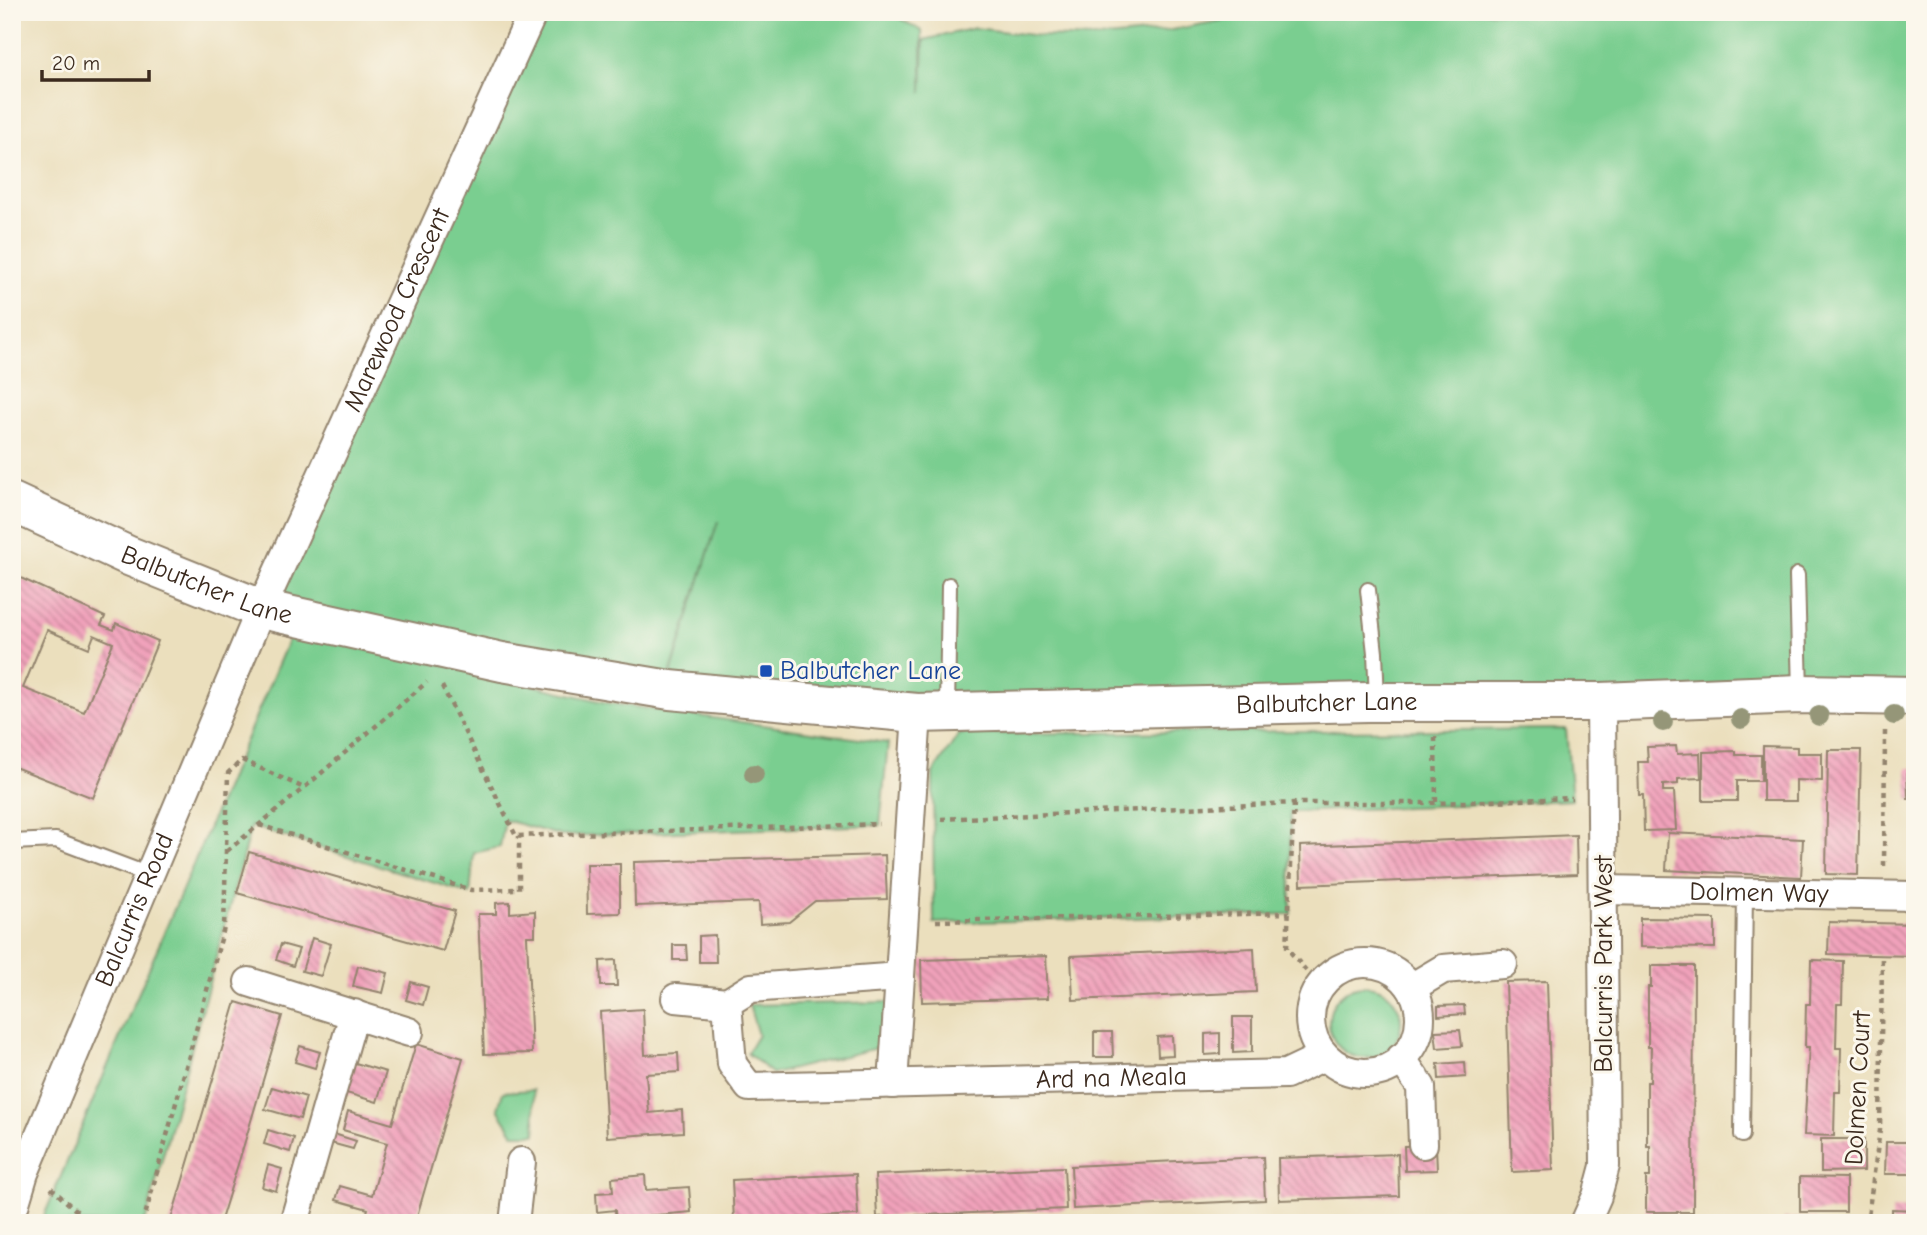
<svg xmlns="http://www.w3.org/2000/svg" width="1927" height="1235" viewBox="0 0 1927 1235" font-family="'Comic Neue',sans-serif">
  <defs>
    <pattern id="building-back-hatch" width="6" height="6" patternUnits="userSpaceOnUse" patternTransform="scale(1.75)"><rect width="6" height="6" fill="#f1a2bb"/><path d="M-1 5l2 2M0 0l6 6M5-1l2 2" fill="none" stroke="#c48497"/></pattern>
  </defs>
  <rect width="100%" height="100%" fill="#fbf7ec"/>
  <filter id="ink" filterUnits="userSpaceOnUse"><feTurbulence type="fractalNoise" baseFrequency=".0143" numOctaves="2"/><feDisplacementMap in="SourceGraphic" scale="14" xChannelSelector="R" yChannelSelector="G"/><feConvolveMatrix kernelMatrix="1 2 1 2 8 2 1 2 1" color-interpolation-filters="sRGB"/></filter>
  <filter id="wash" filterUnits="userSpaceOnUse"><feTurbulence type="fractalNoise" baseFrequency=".00686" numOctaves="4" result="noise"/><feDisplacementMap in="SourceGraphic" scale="28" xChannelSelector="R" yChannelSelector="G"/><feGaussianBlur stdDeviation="1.57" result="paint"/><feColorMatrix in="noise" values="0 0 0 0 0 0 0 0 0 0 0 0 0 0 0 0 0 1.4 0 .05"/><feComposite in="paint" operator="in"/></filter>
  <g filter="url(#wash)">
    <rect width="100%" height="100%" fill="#ebdfbd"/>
    <g fill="#7ace90" stroke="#5a7c57" stroke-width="2">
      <polygon points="534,12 888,12 922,31 922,93 924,40 975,28 1040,36 1097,38 1166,31 1267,12 1915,12 1915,695 917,712 668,684 718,521 666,687 262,608"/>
      <polygon points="293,629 608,703 888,743 880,825 562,836 505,820 500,847 474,853 470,894 251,826 145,1223 41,1223"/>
      <polygon points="1566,729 1572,800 1290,812 1291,914 934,923 933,773 959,734"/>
      <circle cx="1365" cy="1022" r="36"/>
      <polygon points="894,1002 897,1043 773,1074 747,1053 758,1035 749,1005"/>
      <polygon points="533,1090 536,1134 514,1134 498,1109 503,1092"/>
    </g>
    <g id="blocks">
      <g fill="url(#building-back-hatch)" fill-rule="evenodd">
        <path d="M12 574 105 617 101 625 114 630 116 623 158 641 93 798 12 766V664L16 655 12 654ZM47 630 89 648 94 635 113 643 84 712 23 688Z"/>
        <polygon points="1676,746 1677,754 1700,753 1701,778 1678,779 1678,784 1663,785 1663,791 1674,791 1676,830 1644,831 1643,795 1639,795 1638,762 1648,762 1647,747"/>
        <polygon points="1763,746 1797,747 1797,753 1822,753 1822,781 1796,780 1796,801 1763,801"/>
        <polygon points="1828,750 1861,750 1858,875 1826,874"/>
        <polygon points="1736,751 1736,755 1761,755 1761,781 1737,781 1737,801 1703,801 1703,752"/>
        <polygon points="1907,768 1915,768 1915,799 1908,799"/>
        <polygon points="1668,833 1803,839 1801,877 1666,870"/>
        <polygon points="1576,835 1577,874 1301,885 1300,846"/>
        <polygon points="249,852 455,911 443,951 237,893"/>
        <polygon points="885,855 887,899 815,901 789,922 760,924 759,902 635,906 634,862"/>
        <polygon points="586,864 620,864 620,913 587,914"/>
        <polygon points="510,902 510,913 535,911 535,936 527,936 532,1053 484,1054 478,914 496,914 496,903"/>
        <polygon points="1640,918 1715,919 1715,948 1640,947"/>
        <polygon points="1829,922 1915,924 1915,956 1828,954"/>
        <polygon points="715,935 716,962 699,962 699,936"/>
        <polygon points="312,938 331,944 321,976 302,971"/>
        <polygon points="281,944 299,949 293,966 276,960"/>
        <polygon points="673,945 686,945 687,960 673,960"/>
        <polygon points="1254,948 1256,992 1073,1000 1071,956"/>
        <polygon points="1046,956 1048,998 922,1002 921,960"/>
        <polygon points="616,960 617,986 601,986 600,961"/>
        <polygon points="1811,960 1843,961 1842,1004 1837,1004 1836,1048 1841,1048 1840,1092 1835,1092 1834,1136 1804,1135 1809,1047 1805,1047 1806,1004 1810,1004"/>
        <polygon points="358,966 388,973 383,993 353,986"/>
        <polygon points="1651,966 1694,966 1693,1212 1646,1212 1646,1177 1650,1177 1650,1146 1647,1146 1647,1082 1650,1082 1651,1047 1648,1047 1648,987 1651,987"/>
        <polygon points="1547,981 1553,1170 1512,1172 1506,982"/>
        <polygon points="411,982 428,987 423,1005 406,1000"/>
        <polygon points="236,1002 282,1016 243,1148 220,1223 170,1223"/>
        <polygon points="1464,1005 1465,1014 1438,1016 1438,1006"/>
        <polygon points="643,1009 645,1055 678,1053 679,1072 646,1074 649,1113 682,1110 683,1132 607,1137 600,1012"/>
        <polygon points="1233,1017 1252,1017 1252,1052 1233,1053"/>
        <polygon points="1460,1030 1462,1046 1437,1048 1435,1031"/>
        <polygon points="1094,1032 1112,1032 1113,1057 1094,1057"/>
        <polygon points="1220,1033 1220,1054 1205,1055 1205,1034"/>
        <polygon points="1172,1036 1173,1055 1158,1056 1157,1037"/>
        <polygon points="416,1044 463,1058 415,1223 348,1223 350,1215 365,1219 368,1209 336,1200 340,1186 372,1195 387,1143 343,1130 348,1111 392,1124"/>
        <polygon points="300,1046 320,1052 315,1068 295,1062"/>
        <polygon points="352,1062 386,1072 377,1102 343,1092"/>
        <polygon points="1465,1062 1466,1077 1439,1079 1438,1064"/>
        <polygon points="272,1087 306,1097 300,1119 265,1109"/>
        <polygon points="268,1130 294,1138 290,1152 264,1144"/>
        <polygon points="334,1134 356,1141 353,1149 331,1143"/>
        <polygon points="1821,1139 1864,1139 1864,1171 1821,1172"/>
        <polygon points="1886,1142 1915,1142 1915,1174 1885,1174"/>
        <polygon points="1436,1145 1437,1170 1405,1171 1404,1146"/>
        <polygon points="1398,1154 1399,1196 1279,1200 1278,1158"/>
        <polygon points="1263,1157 1265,1200 1073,1209 1071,1166"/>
        <polygon points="268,1165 282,1169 276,1191 262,1187"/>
        <polygon points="1064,1167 1066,1209 877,1217 875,1175"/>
        <polygon points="856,1174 858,1215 734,1221 732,1180"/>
        <polygon points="645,1175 646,1190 689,1187 691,1212 648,1216 649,1223 616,1223 615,1210 597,1212 596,1193 613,1192 612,1178"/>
        <polygon points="1800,1177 1846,1178 1846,1212 1800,1212"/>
        <polygon points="1892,1209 1915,1210 1915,1223 1892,1223"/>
        <rect x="1644" y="1218" width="41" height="5"/>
        <polygon points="1784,1218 1816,1219 1816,1223 1784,1223"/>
      </g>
    </g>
  </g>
  <g filter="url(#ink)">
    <use href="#blocks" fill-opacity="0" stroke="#93846e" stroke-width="2"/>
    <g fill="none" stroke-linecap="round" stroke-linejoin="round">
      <g stroke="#93846e" stroke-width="18">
        <g id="lane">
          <polyline points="1797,575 1800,692"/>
          <polyline points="1368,590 1375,653 1377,700"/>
          <polyline points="947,711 949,585"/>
          <polyline points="12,842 56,840 149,875"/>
          <polyline points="1742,1135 1745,892"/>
        </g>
      </g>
      <g stroke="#93846e" stroke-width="32">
        <g id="street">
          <path id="s1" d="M1603 890 1915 896"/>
          <circle cx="1365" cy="1018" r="55"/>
          <path id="s2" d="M900 977 751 988 727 1003 732 1064 749 1087 1286 1074 1324 1056"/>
          <polyline points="249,982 409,1032"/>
          <polyline points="1411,988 1443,969 1503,964"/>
          <polyline points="676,998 727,1003"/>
          <polyline points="1401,1058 1421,1087 1423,1144"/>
          <polyline points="893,1084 917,713"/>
          <path id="s3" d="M12 1213 24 1173 261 609 533 12"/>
          <polyline points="294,1223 354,1014"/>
          <polyline points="514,1223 521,1162"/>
          <polyline points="1585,1223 1597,1196 1605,1166 1601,702"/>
        </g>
      </g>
      <g stroke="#93846e" stroke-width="42">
        <g id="secondary">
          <path id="s4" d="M12 502 129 556 261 609 502 662 670 690 917 713 1368 702H1601L1800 694 1915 696"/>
        </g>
      </g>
      <g stroke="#93846e" stroke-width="4.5" stroke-dasharray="5 5" stroke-linecap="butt">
        <polyline points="442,686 516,836 879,824"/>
        <polyline points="1435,737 1436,803"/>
        <polyline points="1294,803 1287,948 1319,986"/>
        <polyline points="941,819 1294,803 1436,803 1572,798"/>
        <polyline points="259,825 471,890 519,889 519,836"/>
        <polyline points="227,851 304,788"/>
        <polyline points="1884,866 1885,731"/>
        <polyline points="936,921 1289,913"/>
        <polyline points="51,1188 90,1223"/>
        <polyline points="143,1223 224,928 228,773 242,760 304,788 427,682"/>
        <polyline points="1867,1223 1880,1130 1882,955"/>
      </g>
      <use href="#lane" stroke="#fff" stroke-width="14"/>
      <use href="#street" stroke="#fff" stroke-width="28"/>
      <use href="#secondary" stroke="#fff" stroke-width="38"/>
    </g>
    <g fill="#959678">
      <circle cx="1894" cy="715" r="10"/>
      <circle cx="1819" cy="716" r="10"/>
      <circle cx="1741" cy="719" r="10"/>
      <circle cx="1663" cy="722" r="10"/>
      <circle cx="754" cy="774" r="10"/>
    </g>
  </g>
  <rect fill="#1a4fb4" stroke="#fbf7ec" stroke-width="2.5" x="759" y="664" width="14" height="14" rx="3.5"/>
  <g text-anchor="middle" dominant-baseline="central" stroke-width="6" stroke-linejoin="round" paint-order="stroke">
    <g font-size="26" fill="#3b2a1e" stroke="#fbf7ec">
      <text stroke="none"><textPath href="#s3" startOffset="982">Marewood Crescent</textPath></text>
      <text stroke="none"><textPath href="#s4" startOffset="212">Balbutcher Lane</textPath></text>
      <text stroke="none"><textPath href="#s4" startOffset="1346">Balbutcher Lane</textPath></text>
      <text stroke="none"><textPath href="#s1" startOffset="156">Dolmen Way</textPath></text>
      <text stroke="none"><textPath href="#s3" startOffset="327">Balcurris Road</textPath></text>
      <text transform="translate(1604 964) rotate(-90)">Balcurris Park West</text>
      <text stroke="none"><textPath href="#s2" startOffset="630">Ard na Meala</textPath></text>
      <text transform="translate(1858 1088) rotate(-87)">Dolmen Court</text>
    </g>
    <g font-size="26" fill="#164399" stroke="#fbf7ec" text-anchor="start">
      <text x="780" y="671">Balbutcher Lane</text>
    </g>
  </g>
  <rect width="1927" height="1235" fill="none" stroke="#fbf7ec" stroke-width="42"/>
  <path d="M42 70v10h107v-10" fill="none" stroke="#3b2a1e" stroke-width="3.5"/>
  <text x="52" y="70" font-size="21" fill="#3b2a1e" stroke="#fbf7ec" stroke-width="5" paint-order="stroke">20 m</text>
</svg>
